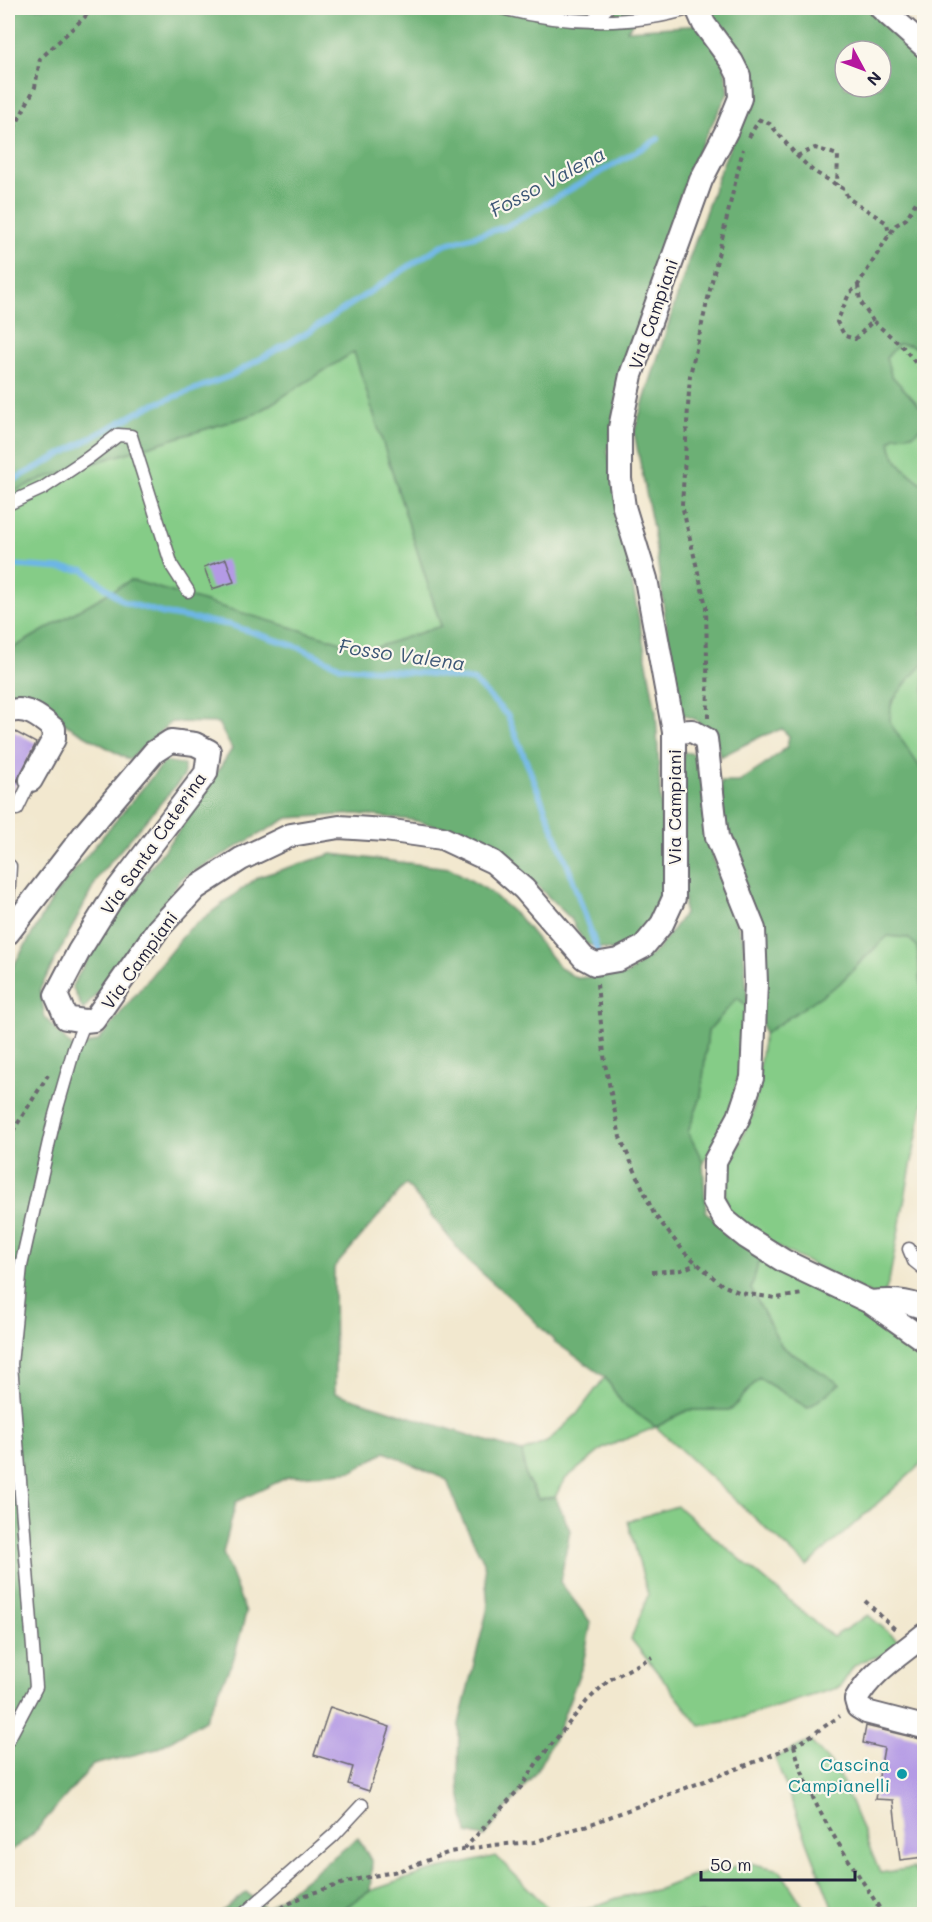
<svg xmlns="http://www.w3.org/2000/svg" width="932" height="1922" viewBox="0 0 932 1922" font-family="Mali,sans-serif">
  <rect width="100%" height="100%" fill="#fbf7ec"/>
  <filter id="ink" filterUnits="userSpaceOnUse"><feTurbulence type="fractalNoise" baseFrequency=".0167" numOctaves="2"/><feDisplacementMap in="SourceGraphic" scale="12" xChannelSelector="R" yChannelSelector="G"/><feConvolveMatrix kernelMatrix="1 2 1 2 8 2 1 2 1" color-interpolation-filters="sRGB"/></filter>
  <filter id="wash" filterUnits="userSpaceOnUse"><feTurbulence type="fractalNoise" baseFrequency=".008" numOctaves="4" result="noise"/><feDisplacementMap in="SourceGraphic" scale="24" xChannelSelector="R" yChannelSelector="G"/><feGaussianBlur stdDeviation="1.35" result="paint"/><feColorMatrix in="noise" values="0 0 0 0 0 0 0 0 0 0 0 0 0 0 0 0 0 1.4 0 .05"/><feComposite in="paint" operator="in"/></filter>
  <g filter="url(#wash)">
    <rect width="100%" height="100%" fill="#f2e8cf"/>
    <g fill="#85cc87" stroke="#547761" stroke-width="1.5">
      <polygon points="899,344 909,345 924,351 924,411 891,375 886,358"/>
      <polygon points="354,351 441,626 368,650 131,580 8,651 8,494 41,479 255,414"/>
      <path d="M924 424V485C909 473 892 462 890 441L895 436 914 433Z"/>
      <path d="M924 663V773C917 763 892 732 890 722 885 699 910 678 924 663Z"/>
      <polygon points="887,936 908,938 917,946 922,992 924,1000 924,1099 889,1281 882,1300 746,1231 725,1207 726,1181 731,1162 753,1112 764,1034 839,984"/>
      <path d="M737 998 748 1006C743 1061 735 1116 703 1162L688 1132 701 1097 708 1031Z"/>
      <path d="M762 1259C820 1285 872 1318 924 1353V1459L917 1468 807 1566 656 1427 604 1448 564 1480 555 1497 539 1499 526 1477 522 1452 547 1442 577 1414 605 1377 622 1403 656 1427 688 1410H731L759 1378 808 1408 839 1384 782 1347 751 1289 758 1264Z"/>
      <polygon points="677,1506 833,1637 868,1615 902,1644 883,1655 863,1661 854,1666 840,1687 734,1720 700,1726 631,1639 648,1595 628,1521"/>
      <polygon points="810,1741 838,1771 880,1873 913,1868 924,1888 924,1914 835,1914 775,1758"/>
      <polygon points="496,1856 551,1911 587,1909 617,1898 660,1889 693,1876 750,1863 780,1870 808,1914 335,1914 370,1891 423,1873"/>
    </g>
    <g fill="#6cb074" stroke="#476958" stroke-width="1.5" fill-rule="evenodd">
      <polygon points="8,8 672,8 641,13 627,30 687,26 698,23 723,58 729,91 691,165 621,377 608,451 656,712 665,885 652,925 618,952 585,944 571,919 525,874 497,852 465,833 412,820 357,814 288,818 182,878 106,983 83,1010 72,986 108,923 180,829 232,749 218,723 171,722 129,760 8,692 8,651 131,580 368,650 441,626 354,352 255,414 41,479 8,494"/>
      <path d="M710 8H867L924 58V351L909 345 899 344 886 358 891 375 924 411V424L914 434 895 436 890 441C892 463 909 473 924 485V663L909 679 891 703 890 723 924 773V1000L922 992 917 946 908 938 888 936 862 960 839 984 764 1034 724 837 721 782H739L763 766 787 747 789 736 782 729 762 736 720 757 715 736 694 719 678 713 653 528 634 432 689 259 721 168 750 99 713 19ZM845 51H881V87H845Z"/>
      <polygon points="683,752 701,755 714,861 743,940 748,1006 737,998 708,1031 701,1097 688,1132 703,1162 706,1212 728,1233 762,1259 758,1264 751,1289 782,1347 840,1384 808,1408 759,1378 731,1410 688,1410 656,1427 622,1403 605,1377 555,1342 523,1309 468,1261 406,1184 334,1268 335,1393 522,1452 526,1477 538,1499 555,1497 570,1530 560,1582 591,1623 583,1664 558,1731 536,1772 484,1837 467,1833 458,1779 459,1724 488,1607 484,1562 461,1517 447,1480 385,1452 353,1471 288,1477 236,1502 223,1553 246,1613 234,1658 205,1720 157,1749 93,1765 32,1835 8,1853 8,975 56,893 165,761 184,765 184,776 100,874 40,989 45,1018 74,1049 98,1041 188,930 258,877 332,854 450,868 489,891 520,918 559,967 576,978 626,975 658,949 684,914"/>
      <polygon points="358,1838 372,1862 370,1891 335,1914 219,1914 246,1892 266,1909"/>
    </g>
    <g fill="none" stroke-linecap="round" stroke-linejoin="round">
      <g stroke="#6db6e5" stroke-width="6">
        <polyline points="8,483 150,406 230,376 310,331 440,246 505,227 658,139"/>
        <polyline points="8,565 84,570 124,602 165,614 230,625 301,648 341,667 432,674 474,681 508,716 568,866 598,953"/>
      </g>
    </g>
    <g id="blocks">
      <g fill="#b49ae5">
        <polygon points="226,559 234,582 212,589 204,567"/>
        <polygon points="8,728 36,743 8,799"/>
        <polygon points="330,1707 390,1727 369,1791 348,1784 353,1767 314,1755"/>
        <polygon points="866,1726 924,1740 924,1857 900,1860 893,1800 875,1799 884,1748 863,1743"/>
      </g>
    </g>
  </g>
  <g filter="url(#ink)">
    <use href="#blocks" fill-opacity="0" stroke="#6b676f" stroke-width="1.5"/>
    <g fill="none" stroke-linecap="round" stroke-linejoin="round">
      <g stroke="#6b676f" stroke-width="15">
        <g id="lane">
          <path d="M502 8C563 24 630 27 691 8"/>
          <polyline points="593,21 607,8"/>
          <polyline points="8,504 43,488 88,458 118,435 131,436 172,566 188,591"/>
          <polyline points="17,809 31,780"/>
          <polyline points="8,901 10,866"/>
          <polyline points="909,1249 914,1261 924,1269"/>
          <polyline points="8,1740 36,1687 11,1364 21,1266 55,1115 74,1049 85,1021"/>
          <polyline points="244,1914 334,1835 362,1805"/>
        </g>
      </g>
      <g stroke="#6b676f" stroke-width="26">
        <g id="street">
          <polyline points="881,8 924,46"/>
          <path d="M8 712C25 705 40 717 54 729V739L31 780"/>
          <polyline points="674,732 692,731 706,739 717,837 754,929 756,983 752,1078 739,1117 715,1161 714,1201 725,1220 746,1237 784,1261 870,1302 924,1340"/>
          <polyline points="8,933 86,832 154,752 171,741 195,744 209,751 206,773 117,890 79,951 56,995 66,1018 85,1021 94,1020 158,929 196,888 241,859 291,835 339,827 385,830 442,838 493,862 524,889 584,958 595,964 618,960 643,947 662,924 674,898 674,732 646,579 624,507 620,479 620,428 631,375 701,180 727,130 740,98 739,76 732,62 704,24 697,8"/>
          <path d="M870 1302C890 1300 906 1300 924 1308"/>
          <path d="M924 1635C900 1655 871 1672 856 1700L858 1707 866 1712 924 1727"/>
        </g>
      </g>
      <g stroke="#6b676f" stroke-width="4" stroke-dasharray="4.5 4.5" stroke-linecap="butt">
        <polyline points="758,119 770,124 797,156 813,171 844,189 848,198 887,223 889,235"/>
        <polyline points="749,137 759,120"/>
        <polyline points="8,151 12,151 12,133 35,87 40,59 89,13 101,8"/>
        <polyline points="797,156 815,148 838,155 837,185"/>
        <polyline points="924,199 916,202 906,219 896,225 889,235 858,285 849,294 837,322 845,336 855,339 873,321 903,347 918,366 924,371"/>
        <polyline points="858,285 860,301 873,321"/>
        <polyline points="708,718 706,606 682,505 690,375 743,149"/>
        <polyline points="597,984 605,1064 620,1137 654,1214 685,1253 722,1285 741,1293 776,1298 803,1294"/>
        <polyline points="8,1139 48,1075"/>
        <polyline points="652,1272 681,1270 697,1264"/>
        <polyline points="865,1601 896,1630"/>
        <path d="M794 1745C809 1808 850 1859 883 1914"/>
        <polyline points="464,1849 521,1787 538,1761 587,1701 609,1680 652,1657"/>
        <polyline points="273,1912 306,1895 354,1880 398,1871 450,1852 494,1845 534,1842 591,1824 765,1758 803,1741 840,1716"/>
      </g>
      <use href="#lane" stroke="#fff" stroke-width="12"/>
      <use href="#street" stroke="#fff" stroke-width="22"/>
    </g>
  </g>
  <circle fill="#0f9aa8" stroke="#fbf7ec" stroke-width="2" cx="902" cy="1774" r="6"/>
  <g text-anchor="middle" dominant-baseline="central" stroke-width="4.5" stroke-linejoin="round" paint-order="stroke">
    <g font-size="18" fill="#22223b" stroke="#fbf7ec">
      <text transform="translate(653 314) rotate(-71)">Via Campiani</text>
      <text transform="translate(674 807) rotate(-90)">Via Campiani</text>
      <text transform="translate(153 843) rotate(-55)">Via Santa Caterina</text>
      <text transform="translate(139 960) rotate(-54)">Via Campiani</text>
    </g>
    <g font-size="18" fill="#0d838f" stroke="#fbf7ec" text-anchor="end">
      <text x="890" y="1764">Cascina<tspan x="890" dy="21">Campianelli</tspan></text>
    </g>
    <g font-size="20" font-style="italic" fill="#3c5676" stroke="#fbf7ec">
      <text transform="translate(547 181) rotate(-28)">Fosso Valena</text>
      <text transform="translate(402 654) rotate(8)">Fosso Valena</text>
    </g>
  </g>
  <rect width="932" height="1922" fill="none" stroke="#fbf7ec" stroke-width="30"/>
  <g transform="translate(863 69) rotate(131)"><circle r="28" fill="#fbf7ec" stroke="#a4a2a5" stroke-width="1.5"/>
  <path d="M0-4.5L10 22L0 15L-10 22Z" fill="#b5179e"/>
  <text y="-9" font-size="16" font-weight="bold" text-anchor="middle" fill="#22223b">N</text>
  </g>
  <path d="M701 1871v9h154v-9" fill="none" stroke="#22223b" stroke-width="3"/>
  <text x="710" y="1871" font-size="18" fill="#22223b" stroke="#fbf7ec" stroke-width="4.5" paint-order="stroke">50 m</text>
</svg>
